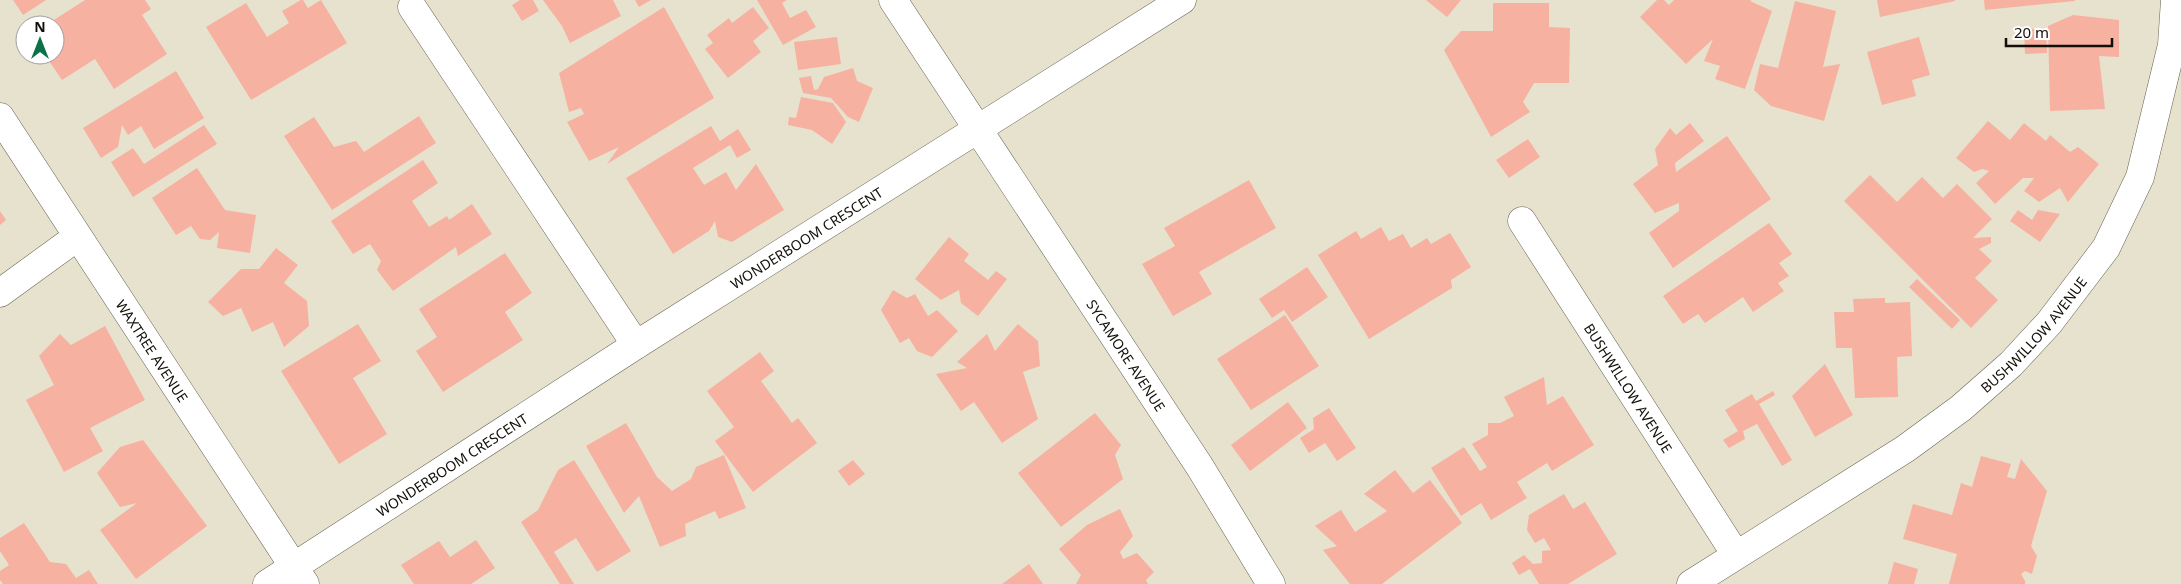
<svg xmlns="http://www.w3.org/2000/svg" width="2181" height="584" viewBox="0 0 2181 584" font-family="'Noto Sans',sans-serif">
  <rect width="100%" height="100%" fill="#e6e2ce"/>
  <g fill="#f7b1a1">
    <polygon points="13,0 46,0 23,15"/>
    <polygon points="85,0 145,0 151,9 142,15 167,54 114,89 95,59 62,80 45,55 55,55 55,25 46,25"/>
    <polygon points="301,0 303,0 308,8 321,0 347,43 251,100 206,27 246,3 267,37 289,23 282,11"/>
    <polygon points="520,0 533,0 539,11 522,21 512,5"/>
    <polygon points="543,0 613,0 621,16 570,43 562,26"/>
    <polygon points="635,0 651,0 639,7"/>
    <polygon points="757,0 787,0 782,3 790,18 806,10 816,27 783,45"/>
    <polygon points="1426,0 1461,0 1447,17"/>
    <polygon points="1657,0 1664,0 1669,5 1674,0 1752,0 1750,1 1772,11 1745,89 1715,79 1720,66 1704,61 1713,39 1686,64 1640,17"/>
    <polygon points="1877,0 1955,0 1955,1 1880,17"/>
    <polygon points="1984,0 2075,0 2075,1 1985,10"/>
    <polygon points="1795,1 1836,11 1823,67 1840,64 1824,121 1771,106 1754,90 1760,64 1778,68"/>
    <polygon points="1493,3 1549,3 1549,27 1570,28 1569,83 1534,83 1523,102 1530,112 1491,137 1444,50 1461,31 1493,31"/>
    <polygon points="664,7 714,98 607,164 619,147 589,161 567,122 584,114 581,108 569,112 559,73"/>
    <polygon points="753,7 769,28 753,41 761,52 728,78 705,49 713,43 707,35 729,18 732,23"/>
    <polygon points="2073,15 2119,20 2119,57 2099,56 2105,109 2050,111 2048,26"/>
    <polygon points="2046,28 2047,53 2025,54 2024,29"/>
    <polygon points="837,37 841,64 798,70 794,42"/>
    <polygon points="1919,37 1930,75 1912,80 1916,96 1882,105 1867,52"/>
    <polygon points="853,68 857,81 873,88 859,122 848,117 831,98 803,93 799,78 811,76 814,90 818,89 824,77"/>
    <polygon points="176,71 204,118 154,149 141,126 128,135 122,125 118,147 101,158 83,128"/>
    <polygon points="801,97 833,103 846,122 832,144 812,130 788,125 789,117 796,118"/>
    <polygon points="419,116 436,143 332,210 284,136 314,117 334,147 356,141 364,152"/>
    <polygon points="1988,121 2010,140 2024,123 2046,141 2050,135 2070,152 2078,147 2099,164 2068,202 2060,188 2039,202 2024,191 2034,178 2023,178 1995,204 1976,183 1989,171 1982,169 1974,172 1956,158"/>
    <polygon points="1690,123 1704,141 1675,163 1676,172 1727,136 1771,199 1673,268 1649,233 1679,211 1679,203 1655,213 1633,184 1658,165 1655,149 1670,128 1676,135"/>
    <polygon points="204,125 217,144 133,197 111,162 133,148 144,164"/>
    <polygon points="711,126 720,141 738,129 751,150 737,158 730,145 693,168 704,185 726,172 736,190 756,164 784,210 732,242 718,237 715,221 709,231 673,254 626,178"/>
    <polygon points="1528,139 1540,157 1509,178 1496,160"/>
    <polygon points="423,160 438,183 412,201 429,227 447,216 449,220 472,204 492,234 458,256 456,247 393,291 377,270 381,261 370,244 353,254 331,221"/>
    <polygon points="197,168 225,210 256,215 250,253 217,248 219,232 210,240 200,239 191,226 176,235 152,198"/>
    <polygon points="1870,175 1897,202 1922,177 1943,198 1957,184 1992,219 1973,238 1991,237 1991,243 1979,249 1992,261 1975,278 1998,300 1971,328 1844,201"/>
    <polygon points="1249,180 1276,228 1199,272 1212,294 1173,316 1142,264 1175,246 1164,228"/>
    <polygon points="2018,210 2032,220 2038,210 2060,214 2040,242 2010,221"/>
    <polygon points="0,211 6,220 0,225"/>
    <polygon points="1769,223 1792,254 1779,263 1789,276 1778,283 1784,291 1753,312 1743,297 1705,323 1698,314 1683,324 1663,296"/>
    <polygon points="1381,227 1389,241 1403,234 1411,248 1427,238 1431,244 1450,233 1471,267 1451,280 1452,288 1369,339 1318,255 1356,231 1361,239"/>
    <polygon points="949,237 969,254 964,261 988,280 996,271 1007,279 978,316 961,303 959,290 941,300 915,279"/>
    <polygon points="276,248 298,265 284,283 307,301 309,326 284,347 273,322 252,332 241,308 223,316 208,302 241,269 259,269"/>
    <polygon points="505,253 532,293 505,312 523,340 443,392 416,351 437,337 419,309"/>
    <polygon points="1307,267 1328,297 1292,322 1284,310 1272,318 1259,299"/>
    <polygon points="1917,279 1960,320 1952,329 1909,287"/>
    <polygon points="893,290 907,298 915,294 928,316 937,310 958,331 932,357 917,351 909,338 900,343 881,310"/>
    <polygon points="1885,298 1885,303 1910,302 1912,356 1897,357 1898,397 1855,398 1852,348 1836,348 1834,312 1854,312 1853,299"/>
    <polygon points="1285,315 1319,366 1251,410 1217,359"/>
    <polygon points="358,324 381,361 353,378 387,434 339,464 281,371"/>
    <polygon points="1018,324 1038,341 1040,366 1023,372 1038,419 1002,443 974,402 961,411 936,374 967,368 957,362 987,334 995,351"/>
    <polygon points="105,326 145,400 90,428 103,451 64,472 26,400 54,385 39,356 60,334 71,345"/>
    <polygon points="760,352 774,371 761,381 792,423 798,418 817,443 753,492 715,441 734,427 707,391"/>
    <polygon points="1825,364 1853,415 1815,437 1792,396"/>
    <polygon points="1544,377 1547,405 1563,396 1594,445 1552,471 1547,463 1517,482 1527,498 1491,520 1481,503 1461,516 1431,468 1464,447 1480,471 1487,467 1472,444 1488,435 1488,423 1500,423 1514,416 1504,397"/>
    <polygon points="1773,391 1775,395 1759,404 1792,460 1782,466 1757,424 1743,431 1745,439 1729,448 1723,440 1738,431 1725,410 1752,394 1756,401"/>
    <polygon points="1288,402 1307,428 1250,471 1231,445"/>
    <polygon points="1329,408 1356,448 1337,461 1325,443 1309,453 1300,438 1314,429 1313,418"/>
    <polygon points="1095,413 1121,445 1115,455 1123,479 1061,527 1018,473"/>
    <polygon points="626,423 657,477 672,491 691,479 696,467 724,455 746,508 719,519 715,511 685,524 686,536 660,547 639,496 624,513 586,446"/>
    <polygon points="143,440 207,526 136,579 100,530 137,503 120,507 97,473 120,447"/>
    <polygon points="1981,456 2011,464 2007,477 2015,479 2021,459 2047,491 2031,546 2037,556 2032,574 2025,571 2021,574 2025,581 2025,584 1949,584 1957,554 1903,539 1913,504 1952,515 1961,483 1972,487"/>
    <polygon points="574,460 631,551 597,572 576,538 554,552 574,584 560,584 521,522 538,510 558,470"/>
    <polygon points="853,460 865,474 849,486 838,471"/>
    <polygon points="1395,470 1413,493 1430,480 1462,523 1382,584 1350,584 1323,550 1337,546 1315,526 1341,510 1355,532 1387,511 1364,494"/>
    <polygon points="1564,494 1573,509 1585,502 1617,554 1568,584 1539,584 1530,569 1519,575 1512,563 1524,555 1533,564 1542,563 1542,551 1551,550 1544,538 1535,543 1527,530 1529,515"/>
    <polygon points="1120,509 1133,536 1120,552 1123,559 1137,553 1154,572 1146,580 1148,584 1076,584 1081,575 1059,549 1087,525"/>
    <polygon points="24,523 50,562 66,564 76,578 89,570 98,584 3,584 0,580 0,571 9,565 0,551 0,538"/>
    <polygon points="476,540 495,568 471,584 414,584 401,565 439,541 450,557"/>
    <polygon points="1894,562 1918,569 1914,584 1888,584"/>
    <polygon points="1029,564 1043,584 1002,584"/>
  </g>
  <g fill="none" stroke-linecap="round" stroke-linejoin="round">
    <g stroke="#686453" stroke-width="29">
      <g id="minor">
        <path id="s1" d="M893 0 1200 467 1271 584"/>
        <polyline points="412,7 636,345"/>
        <path id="s2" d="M0 117 305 584"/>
        <path id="s3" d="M1522 221 1736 555"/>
        <polyline points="0,293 77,237"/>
        <path id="s4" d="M267 584 636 345 1182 0"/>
        <path id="s5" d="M1691 584 1905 449 1961 408 2011 364 2049 323 2106 248 2140 177 2172 45 2175 0"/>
      </g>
    </g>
    <use href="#minor" stroke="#fff" stroke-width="28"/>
  </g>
  <g text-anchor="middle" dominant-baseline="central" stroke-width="4.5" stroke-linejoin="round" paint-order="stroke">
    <g font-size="14" fill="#110f09" stroke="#fff">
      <text stroke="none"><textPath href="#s4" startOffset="641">WONDERBOOM CRESCENT</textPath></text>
      <text stroke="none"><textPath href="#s5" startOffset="426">BUSHWILLOW AVENUE</textPath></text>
      <text stroke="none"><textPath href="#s2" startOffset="279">WAXTREE AVENUE</textPath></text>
      <text stroke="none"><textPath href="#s1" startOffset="425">SYCAMORE AVENUE</textPath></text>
      <text stroke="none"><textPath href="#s3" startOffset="198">BUSHWILLOW AVENUE</textPath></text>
      <text stroke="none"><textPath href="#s4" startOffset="220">WONDERBOOM CRESCENT</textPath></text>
    </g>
  </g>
  <g transform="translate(40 40)"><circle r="24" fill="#ffffff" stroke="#a09f9d"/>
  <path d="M0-4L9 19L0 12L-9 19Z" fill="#0a7148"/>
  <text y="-8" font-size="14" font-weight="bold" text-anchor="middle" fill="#110f09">N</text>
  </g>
  <path d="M2006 38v8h106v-8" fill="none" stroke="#110f09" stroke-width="2.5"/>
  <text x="2014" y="38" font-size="15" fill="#110f09" stroke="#ffffff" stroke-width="4" paint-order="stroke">20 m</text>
</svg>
